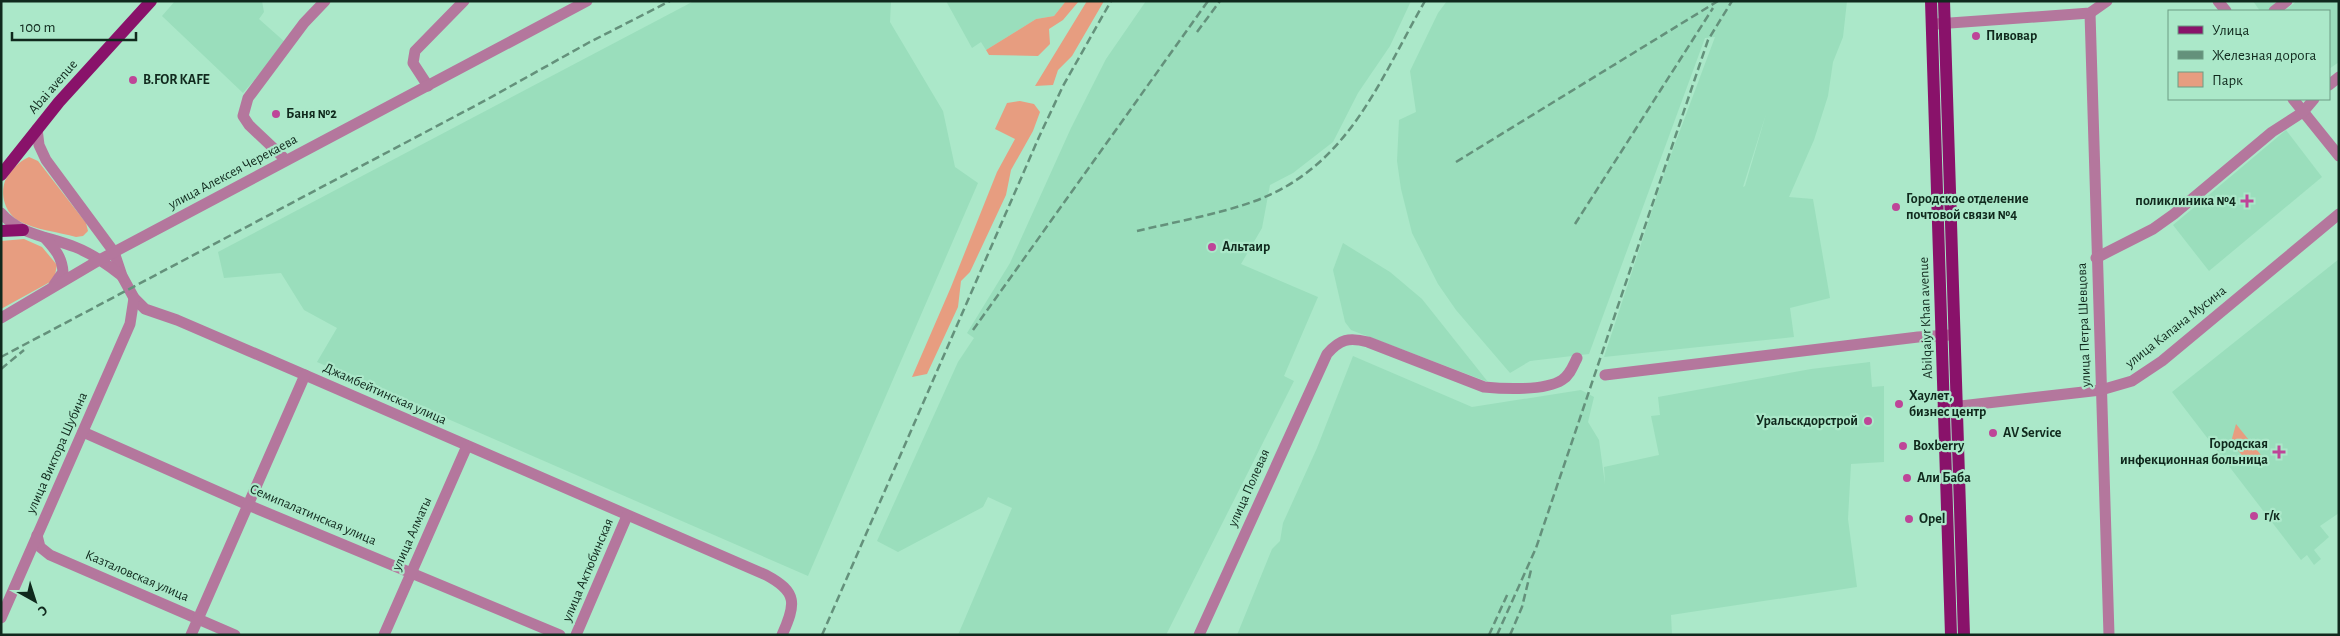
<svg xmlns="http://www.w3.org/2000/svg" width="2340" height="636" viewBox="0 0 2340 636" font-family="'Alegreya Sans',sans-serif">
  <rect width="100%" height="100%" fill="#abe8c9"/>
  <g fill="#9adebc" fill-rule="evenodd">
    <polygon points="175,1 262,1 264,12 259,19 286,43 243,93 162,16"/>
    <polygon points="694,1 891,1 890,22 943,111 955,167 978,183 808,576 317,362 337,328 304,310 281,273 224,278 218,252"/>
    <polygon points="946,1 1066,1 1054,16 1036,19 986,50 981,42 972,48"/>
    <polygon points="1146,1 1411,1 1390,46 1358,93 1333,142 1293,173 1270,185 1262,228 1241,264 1318,297 1284,376 1294,381 1166,635 958,635 1012,508 988,497 983,507 898,552 877,541 958,362 974,338 967,333 1010,263 1071,128 1106,59"/>
    <path d="M1447 1H1847L1843 37 1833 62 1828 96 1814 140 1789 197 1813 199 1830 298 1790 308 1794 337 1604 357 1666 168 1715 37 1705 38 1589 354 1530 361 1510 373 1456 310 1438 284 1412 233 1401 189 1397 161 1399 120 1416 112 1410 71 1438 13ZM1766 114 1745 186 1743 187Z"/>
    <polygon points="2253,1 2281,1 2268,11 2260,11"/>
    <polygon points="2297,1 2339,1 2339,62 2329,69 2329,11 2284,11"/>
    <polygon points="2286,130 2322,177 2209,271 2173,225"/>
    <polygon points="1343,243 1390,272 1422,299 1488,382 1351,330 1345,322 1333,270"/>
    <polygon points="2339,259 2339,513 2320,526 2329,537 2314,550 2321,559 2314,565 2307,555 2301,560 2172,392"/>
    <polygon points="1353,356 1472,407 1581,390 1594,397 1588,422 1599,440 1605,484 1604,467 1659,455 1651,416 1660,415 1658,397 1811,369 1870,362 1872,387 1884,386 1884,462 1851,464 1848,519 1857,587 1671,615 1672,635 1237,635 1272,549 1280,541 1283,523 1317,448"/>
  </g>
  <g fill="#e79d80">
    <polygon points="1066,1 1079,1 1063,20 1049,29 1050,44 1038,56 989,55 986,50 1036,19 1054,16"/>
    <polygon points="1087,1 1104,1 1072,56 1058,70 1053,85 1035,86"/>
    <polygon points="1020,101 1034,104 1040,112 1033,131 1011,170 1006,195 970,272 961,281 958,307 927,374 912,377 951,287 997,172 1015,139 995,129 1007,103"/>
    <path d="M29 157 38 161 86 223 88 231 83 236 76 237C59 232 35 230 19 221 5 213 0 195 5 181 11 170 18 162 29 157Z"/>
    <polygon points="24,239 42,247 57,265 55,275 50,282 1,309 1,241"/>
    <polygon points="2236,424 2265,460 2245,459 2231,442"/>
  </g>
  <g fill="none" stroke-linecap="round" stroke-linejoin="round">
    <g stroke="#b4779d" stroke-width="11">
      <polyline points="2218,1 2226,11"/>
      <polyline points="2274,11 2287,1"/>
      <polyline points="2090,13 2109,635"/>
      <polyline points="1936,24 2090,13 2107,1"/>
      <polyline points="2329,85 2339,77"/>
      <polyline points="428,86 413,63 415,51 464,1"/>
      <polyline points="2293,99 2339,156"/>
      <path d="M37 129 39 145 46 160 114 252 122 276 134 298 145 309 177 320 305 375 766 575C798 592 796 604 782 635"/>
      <polyline points="286,160 249,125 243,116 248,98 304,23 325,1"/>
      <path d="M1 213C20 235 50 237 75 247 93 254 107 264 122 276"/>
      <path d="M45 238C55 249 62 257 63 272L54 285"/>
      <polyline points="2096,258 2153,229 2174,214 2272,132 2303,112 2314,99"/>
      <polyline points="1,318 101,259 587,1"/>
      <polyline points="1605,375 1918,337 1950,335"/>
      <polyline points="1943,408 2101,390 2132,381 2162,361 2339,214"/>
      <polyline points="83,432 248,505 560,635"/>
      <polyline points="37,535 40,547 50,555 235,635"/>
      <polyline points="1,618 130,324 134,298"/>
      <polyline points="191,635 305,375"/>
      <polyline points="384,635 467,446"/>
      <polyline points="576,635 627,516"/>
      <path d="M1199 635 1327 354C1340 339 1349 337 1368 342L1484 387C1504 389 1545 391 1562 380 1570 375 1573 366 1577 358"/>
    </g>
    <g stroke="#89126a" stroke-width="12">
      <polyline points="1931,1 1951,635"/>
      <polyline points="1944,1 1964,635"/>
      <polyline points="1,175 59,102 151,1"/>
      <polyline points="1,231 23,230"/>
    </g>
    <g stroke="#64917b" stroke-width="2.5" stroke-dasharray="8 4" stroke-linecap="butt">
      <polyline points="1197,32 1220,1"/>
      <polyline points="1456,162 1718,1"/>
      <polyline points="1575,224 1713,8"/>
      <path d="M1137 231C1175 222 1219 214 1255 201 1349 166 1379 81 1425 1"/>
      <polyline points="973,330 1208,1"/>
      <polyline points="1,357 486,100 588,43 670,1"/>
      <polyline points="1,369 24,350"/>
      <polyline points="822,635 1039,137 1063,86 1111,1"/>
      <polyline points="1489,635 1508,593"/>
      <polyline points="1497,635 1536,548 1708,40 1732,1"/>
      <polyline points="1510,635 1522,607 1531,570"/>
    </g>
  </g>
  <g fill="#be4598" stroke="#abe8c9" stroke-width="2">
    <circle cx="1976" cy="36" r="5"/>
    <circle cx="133" cy="80" r="5"/>
    <circle cx="276" cy="114" r="5"/>
    <path d="M2244.5 193.5h5v5h5v5h-5v5h-5v-5h-5v-5h5z"/>
    <circle cx="1896" cy="207" r="5"/>
    <circle cx="1212" cy="247" r="5"/>
    <circle cx="1899" cy="404" r="5"/>
    <circle cx="1868" cy="421" r="5"/>
    <circle cx="1993" cy="433" r="5"/>
    <circle cx="1903" cy="446" r="5"/>
    <path d="M2276.5 444.5h5v5h5v5h-5v5h-5v-5h-5v-5h5z"/>
    <circle cx="1907" cy="478" r="5"/>
    <circle cx="2254" cy="516" r="5"/>
    <circle cx="1909" cy="519" r="5"/>
  </g>
  <g text-anchor="middle" dominant-baseline="central" stroke-width="4.5" stroke-linejoin="round" paint-order="stroke">
    <g font-size="14" font-weight="bold" fill="#10291d" stroke="#abe8c9" text-anchor="start">
      <text x="1986" y="36">Пивовар</text>
      <text x="143" y="80">B.FOR KAFE</text>
      <text x="286" y="114">Баня №2</text>
      <text x="1906" y="199">Городское отделение<tspan x="1906" dy="16">почтовой связи №4</tspan></text>
      <text x="2236" y="201" text-anchor="end">поликлиника №4</text>
      <text x="1222" y="247">Альтаир</text>
      <text x="1909" y="396">Хаулет,<tspan x="1909" dy="16">бизнес центр</tspan></text>
      <text x="1858" y="421" text-anchor="end">Уральскдорстрой</text>
      <text x="2003" y="433">AV Service</text>
      <text x="2268" y="444" text-anchor="end">Городская<tspan x="2268" dy="16">инфекционная больница</tspan></text>
      <text x="1913" y="446">Boxberry</text>
      <text x="1917" y="478">Али Баба</text>
      <text x="2264" y="516">г/к</text>
      <text x="1919" y="519">Opel</text>
    </g>
    <g font-size="14" fill="#10291d" stroke="#abe8c9">
      <text transform="translate(53 87) rotate(-49)">Abai avenue</text>
      <text transform="translate(233 172) rotate(-28)">улица Алексея Черекаева</text>
      <text transform="translate(1926 318) rotate(-92)">Abilqaiyr Khan avenue</text>
      <text transform="translate(2084 325) rotate(-92)">улица Петра Шевцова</text>
      <text transform="translate(2176 327) rotate(-38)">улица Капана Мусина</text>
      <text transform="translate(385 394) rotate(24)">Джамбейтинская улица</text>
      <text transform="translate(57 453) rotate(-66)">улица Виктора Шубина</text>
      <text transform="translate(1249 488) rotate(-66)">улица Полевая</text>
      <text transform="translate(313 515) rotate(23)">Семипалатинская улица</text>
      <text transform="translate(412 534) rotate(-66)">улица Алматы</text>
      <text transform="translate(588 570) rotate(-67)">улица Актюбинская</text>
      <text transform="translate(137 576) rotate(23)">Казталовская улица</text>
    </g>
  </g>
  <rect width="2340" height="636" fill="none" stroke="#10291d" stroke-width="5"/>
  <rect x="2168" y="10" width="162" height="90" fill="#abe8c9" stroke="#6d9c84"/>
  <rect x="2178" y="26" width="25" height="8" fill="#89126a" stroke="#6d9c84"/>
  <text x="2212" y="35" font-size="15" fill="#10291d">Улица</text>
  <rect x="2178" y="51" width="25" height="8" fill="#64917b" stroke="#6d9c84"/>
  <text x="2212" y="60" font-size="15" fill="#10291d">Железная дорога</text>
  <rect x="2178" y="72" width="25" height="15" fill="#e79d80" stroke="#6d9c84"/>
  <text x="2212" y="85" font-size="15" fill="#10291d">Парк</text>
  <g transform="translate(35 601) rotate(141)" stroke="#abe8c9" stroke-width="4" paint-order="stroke">
  <path d="M0-4L9 19L0 12L-9 19Z" fill="#10291d"/>
  <text y="-8" font-size="14" font-weight="bold" text-anchor="middle" fill="#10291d">С</text>
  </g>
  <path d="M12 32v8h124v-8" fill="none" stroke="#10291d" stroke-width="2.5"/>
  <text x="20" y="32" font-size="15" fill="#10291d" stroke="#abe8c9" stroke-width="4" paint-order="stroke">100 m</text>
</svg>
